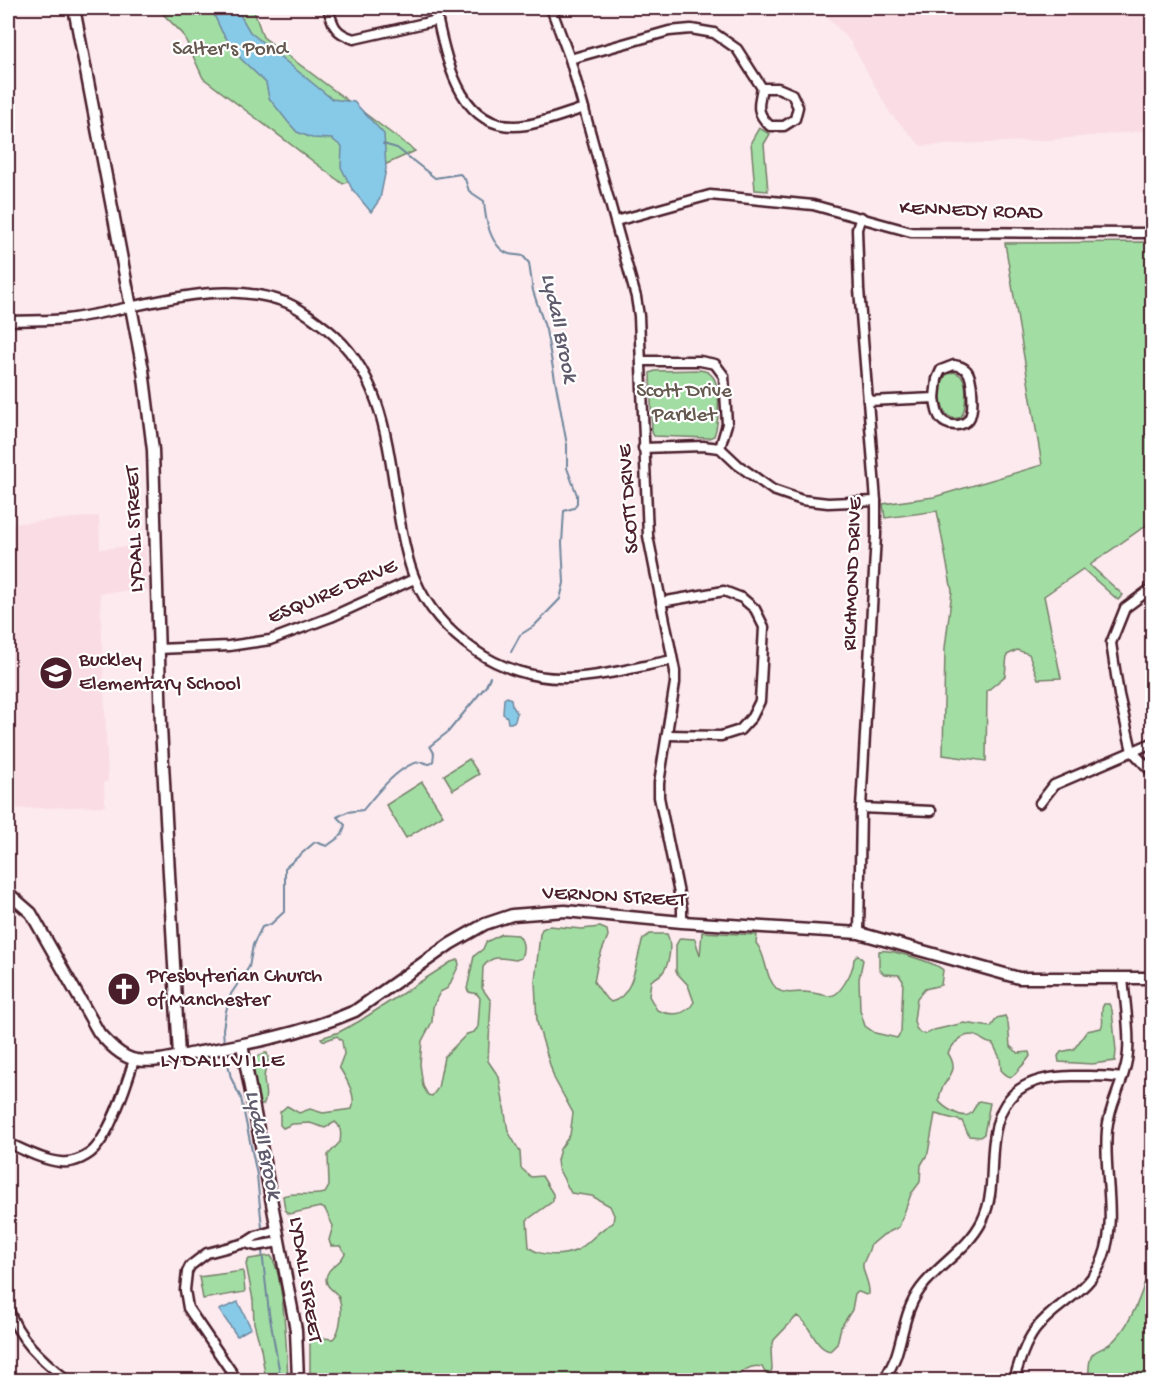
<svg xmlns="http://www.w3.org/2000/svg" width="1160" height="1388" viewBox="0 0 1160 1388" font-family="'Gochi Hand',sans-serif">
  <rect width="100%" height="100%" fill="#fceaef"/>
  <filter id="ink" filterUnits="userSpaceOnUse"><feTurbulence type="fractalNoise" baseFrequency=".0167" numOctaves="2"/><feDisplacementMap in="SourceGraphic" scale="12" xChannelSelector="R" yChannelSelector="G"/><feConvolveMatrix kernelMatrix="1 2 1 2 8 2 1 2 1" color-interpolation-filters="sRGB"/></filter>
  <g filter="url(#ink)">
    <g fill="#fadce4">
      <polygon points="819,8 1152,8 1152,130 1048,140 921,146 890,113 850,41"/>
      <polygon points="99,516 100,549 146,545 148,590 100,593 108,781 104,782 105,806 8,809 8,524"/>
    </g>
    <g fill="#a2dea4" stroke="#767e68" stroke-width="1.5">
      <polygon points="160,8 253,8 263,37 415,151 343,184 203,78 183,34 161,12"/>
      <polygon points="759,128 770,134 764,144 768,191 755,190 751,142"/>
      <polygon points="1152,242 1152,521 1090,565 1123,595 1118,600 1083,569 1044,596 1061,678 1038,679 1029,654 1017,650 1007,655 1005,676 987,691 986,761 943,755 945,648 952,591 937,511 885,518 883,504 934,497 1042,465 1005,243"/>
      <path d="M700 370C705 371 710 372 713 377 721 388 719 423 714 436L709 438 654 436 652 432 650 373 655 371Z"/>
      <path d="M953 372C958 374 959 373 962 377 968 384 966 410 961 417 939 426 937 386 946 375Z"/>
      <polygon points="469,759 479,774 453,790 444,775"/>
      <polygon points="422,782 443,815 406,838 386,805"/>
      <path d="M549 926 582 929 600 927 607 930 608 936 598 961 594 982 604 996 611 1002C635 997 636 957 643 939L650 934H667C672 944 670 963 663 972 660 976 655 978 651 981L649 996 657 1010C671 1016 686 1016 694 1002L688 985 676 972V945L680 938 695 939 700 956 702 932 757 935 756 943C767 955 764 977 777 989 784 995 796 992 804 992 832 994 833 1005 849 976 852 969 854 967 854 959L858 955 863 960 859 979 860 1010 865 1026 875 1033 897 1038 901 1032 903 981 899 975 884 974 879 969V951C888 948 936 963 943 970L941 985 925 989 917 998 914 1021 916 1028 920 1033 926 1034 934 1030 964 1023 991 1027 997 1018 1005 1016 1008 1023 1010 1046 1018 1053 1029 1052 1030 1056C1027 1061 1024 1064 1020 1068 1013 1077 1011 1081 1001 1070L1000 1058 993 1044C986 1043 986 1042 980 1038 966 1029 954 1042 948 1053 963 1076 940 1077 939 1101 943 1107 963 1120 970 1114 973 1112 976 1104 979 1101L990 1103 984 1134 980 1137 969 1136 962 1121 935 1114 928 1153 921 1165 920 1182 911 1194 899 1227 883 1235 870 1246C869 1252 865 1258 863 1264 862 1273 870 1282 869 1294L866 1295 859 1292 855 1293 852 1310 841 1327 837 1344 830 1351C813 1347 811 1323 797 1316L774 1340 771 1349 772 1369 769 1377 767 1376 762 1367C750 1364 741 1372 733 1380H310V1338L313 1337 333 1339C341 1332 343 1308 339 1298 336 1290 326 1289 326 1279 327 1266 341 1265 345 1253L340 1246H331L329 1240 333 1226 325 1209 320 1207 289 1214 285 1210 283 1196C294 1191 312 1197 325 1193L329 1186 328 1155 340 1142C341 1136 342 1126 335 1122L325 1128 310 1123 292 1124 283 1128 280 1125V1112L287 1106 299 1113 310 1109 323 1113 352 1109C357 1096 346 1078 339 1067L344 1054 342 1041 337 1036 324 1041 321 1038 339 1032 358 1022 451 962 458 960 459 965 448 988 440 992 438 996 433 1007 432 1022 422 1041 420 1064 423 1086 428 1095 432 1096 438 1088 444 1057 467 1034 474 1032 478 1027 480 998 477 994 469 992 467 989 474 956 483 949 486 942 502 934 518 935C524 941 524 950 521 958L516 960C502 959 494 953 483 967L482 988 491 1001 488 1061 499 1077 508 1131 520 1152 521 1168 531 1177 542 1176 553 1194V1201L527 1220 529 1247C539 1257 563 1256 575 1251 587 1247 598 1229 613 1223L614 1215 610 1206 592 1196 571 1193 558 1168 557 1160 560 1149 570 1135 573 1113 554 1078 537 1022 535 981 540 934 542 929Z"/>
      <path d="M1104 1004H1109L1112 1010 1116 1051 1115 1061 1092 1064 1059 1062 1058 1056 1061 1052 1074 1049 1087 1031 1101 1028C1106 1020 1098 1012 1104 1004Z"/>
      <path d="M265 1053H267C271 1063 264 1068 264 1078 264 1088 268 1095 264 1104L259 1106 250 1064V1060Z"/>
      <path d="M269 1256H271C284 1274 287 1355 288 1380H266L261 1349 254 1323 253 1300 246 1264 249 1259Z"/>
      <polygon points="243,1271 245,1292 203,1299 199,1277"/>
      <path d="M1152 1280V1380H1089C1087 1340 1100 1358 1117 1337 1131 1322 1139 1301 1145 1282Z"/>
    </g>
    <g fill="#87cae8" stroke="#6f869c" stroke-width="1.5">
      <polygon points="211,8 236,8 250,32 332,99 354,102 384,134 386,169 380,199 371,212 352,189 341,167 342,147 332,139 312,138 297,132 288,122 269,98 266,83 241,59 222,32"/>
      <polygon points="507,697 511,699 512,705 517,713 515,721 511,723 508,723 507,717 503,714 504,699"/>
      <polygon points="238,1302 251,1328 237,1336 219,1310"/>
    </g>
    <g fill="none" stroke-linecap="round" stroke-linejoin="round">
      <g stroke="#6f869c" stroke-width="2">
        <path d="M383 144 397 148 435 178 460 174 465 179 469 191 484 201C485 218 490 247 509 254 513 255 519 255 523 256L529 263 533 291 546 330 567 445V468L577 495V503L574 508 564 511 562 543 564 583 560 599 534 626 520 635 511 652"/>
        <path d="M224 1044 223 1029 226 1011 231 994 249 967 253 945 262 927 271 924 285 911V868L315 842 327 846 342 835 345 825 337 817 347 812 363 810C374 796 401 762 421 762 424 762 427 764 430 764L433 762 434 753 430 746 448 732 486 686 490 677"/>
        <polyline points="225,1050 231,1078 241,1098 257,1175 262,1228"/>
        <polyline points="262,1251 269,1313 281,1380"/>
      </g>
      <g stroke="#4a1f2b" stroke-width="13">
        <g id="minor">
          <path d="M328 8C333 26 335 33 354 39L438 20"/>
          <path d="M435 8C446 56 458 136 526 125 545 122 565 114 584 108"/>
          <polyline points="551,8 570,59 636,297 639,316 648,536 675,671 675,683 659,783 659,797 682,908 682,922"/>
          <path d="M570 59 669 31 691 29 714 33 737 49 762 88C758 106 756 113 770 126H784L795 119 798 107 792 94 778 88H762"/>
          <polyline points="616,221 710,195 813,205 911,232 1152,233"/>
          <path d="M8 321C27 320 47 321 66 319 139 310 213 276 285 302 300 308 314 319 327 329 386 376 388 453 400 522 404 542 407 561 415 579 427 608 450 633 476 651 500 668 535 679 565 678 601 677 637 667 672 660"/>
          <polyline points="642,361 700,361 715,364 724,376 727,424 720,448"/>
          <path d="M868 401 935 398C936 404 936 411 939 416 945 428 965 428 970 417 974 408 973 378 967 371 964 367 959 366 954 365L941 370 937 379 935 398"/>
          <polyline points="643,448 703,446 720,448 738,465 773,490 802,500 828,503 876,501"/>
          <polyline points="1152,588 1125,608 1111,643 1119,695 1132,751 1152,772"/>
          <polyline points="661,602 724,591 742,598 755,609 764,627 760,701 752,717 740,730 721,736 667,735"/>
          <polyline points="158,649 229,646 270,640 331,617 414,579"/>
          <polyline points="1040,803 1054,785 1152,743"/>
          <polyline points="861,808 931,811"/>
          <polyline points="859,933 861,808 876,535 876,501 859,289 857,229 861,217"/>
          <path d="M8 1143C24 1150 42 1160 60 1162 73 1164 90 1156 97 1146 112 1127 127 1083 134 1060"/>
          <polyline points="245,1243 256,1246 279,1242"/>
          <path d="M8 1307C17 1338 42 1360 67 1380"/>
          <polyline points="237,1380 188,1308 185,1290 187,1272 190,1266 207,1253 245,1243 256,1236 276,1230"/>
          <path d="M884 1380C888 1373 893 1364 896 1356 904 1332 905 1309 921 1288 939 1264 968 1249 982 1221 995 1195 990 1167 994 1140 1000 1091 1027 1077 1072 1076 1089 1076 1105 1075 1122 1078"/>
          <path d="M1014 1380C1019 1363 1024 1345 1035 1330 1055 1303 1090 1293 1103 1258 1118 1218 1103 1172 1107 1130 1109 1105 1123 1085 1127 1060 1131 1038 1125 1002 1123 978"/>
        </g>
      </g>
      <g stroke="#4a1f2b" stroke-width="15">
        <g id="tertiary">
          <polyline points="74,8 143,370 153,450 161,727 179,1056"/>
          <path d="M8 893 31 913 99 1033C109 1044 121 1057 136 1060 156 1063 175 1057 195 1053 249 1044 304 1033 355 1011L450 944 485 924 512 915 565 911 682 922 859 933 1019 978H1152"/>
          <polyline points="242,1045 296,1330 298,1380"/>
        </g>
      </g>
      <use href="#minor" stroke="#fff" stroke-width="8"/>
      <use href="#tertiary" stroke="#fff" stroke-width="10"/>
    </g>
  </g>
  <defs>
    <g id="school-disc" transform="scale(1.725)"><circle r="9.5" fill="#4a1f2b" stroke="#fff"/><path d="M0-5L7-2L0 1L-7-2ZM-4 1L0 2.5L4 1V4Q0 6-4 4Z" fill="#fff"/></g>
    <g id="church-disc" transform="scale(1.725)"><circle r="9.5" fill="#4a1f2b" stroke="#fff"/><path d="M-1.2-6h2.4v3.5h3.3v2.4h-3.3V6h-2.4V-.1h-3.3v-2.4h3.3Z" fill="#fff"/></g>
  </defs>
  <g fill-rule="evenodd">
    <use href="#school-disc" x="56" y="673"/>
    <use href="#church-disc" x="124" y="989"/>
  </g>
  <g text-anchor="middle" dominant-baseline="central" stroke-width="4.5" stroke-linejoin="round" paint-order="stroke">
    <g font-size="21" fill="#64584f" stroke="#fff">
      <text x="230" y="50">Salter's Pond</text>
      <text x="684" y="392">Scott Drive<tspan x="684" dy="24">Parklet</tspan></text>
    </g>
    <g font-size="21" fill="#4a1f2b" stroke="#fff">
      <text transform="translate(971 212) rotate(2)">KENNEDY ROAD</text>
      <text transform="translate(630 499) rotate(-94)">SCOTT DRIVE</text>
      <text transform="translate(136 529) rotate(-92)">LYDALL STREET</text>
      <text transform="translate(854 574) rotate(-88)">RICHMOND DRIVE</text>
      <text transform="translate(333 593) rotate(-23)">ESQUIRE DRIVE</text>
      <text transform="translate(614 898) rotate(3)">VERNON STREET</text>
      <text transform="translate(304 1280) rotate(81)">LYDALL STREET</text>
    </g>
    <g font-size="21" fill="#4a1f2b" stroke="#fff" text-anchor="start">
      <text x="79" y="661">Buckley<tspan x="79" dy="24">Elementary School</tspan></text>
      <text x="147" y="977">Presbyterian Church<tspan x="147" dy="24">of Manchester</tspan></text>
    </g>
    <g font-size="22" font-style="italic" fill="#5f5b6d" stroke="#fff">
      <text transform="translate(558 328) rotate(78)">Lydall Brook</text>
      <text transform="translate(262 1145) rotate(78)">Lydall Brook</text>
    </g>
    <g font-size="22" letter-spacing="1.5" fill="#4a1f2b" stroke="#fff">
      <text x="223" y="1062">LYDALLVILLE</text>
    </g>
  </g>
  <rect width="1160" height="1388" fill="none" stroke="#fff" stroke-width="30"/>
  <rect x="15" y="15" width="1130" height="1358" fill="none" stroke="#4a1f2b" stroke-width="2" filter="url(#ink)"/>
</svg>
